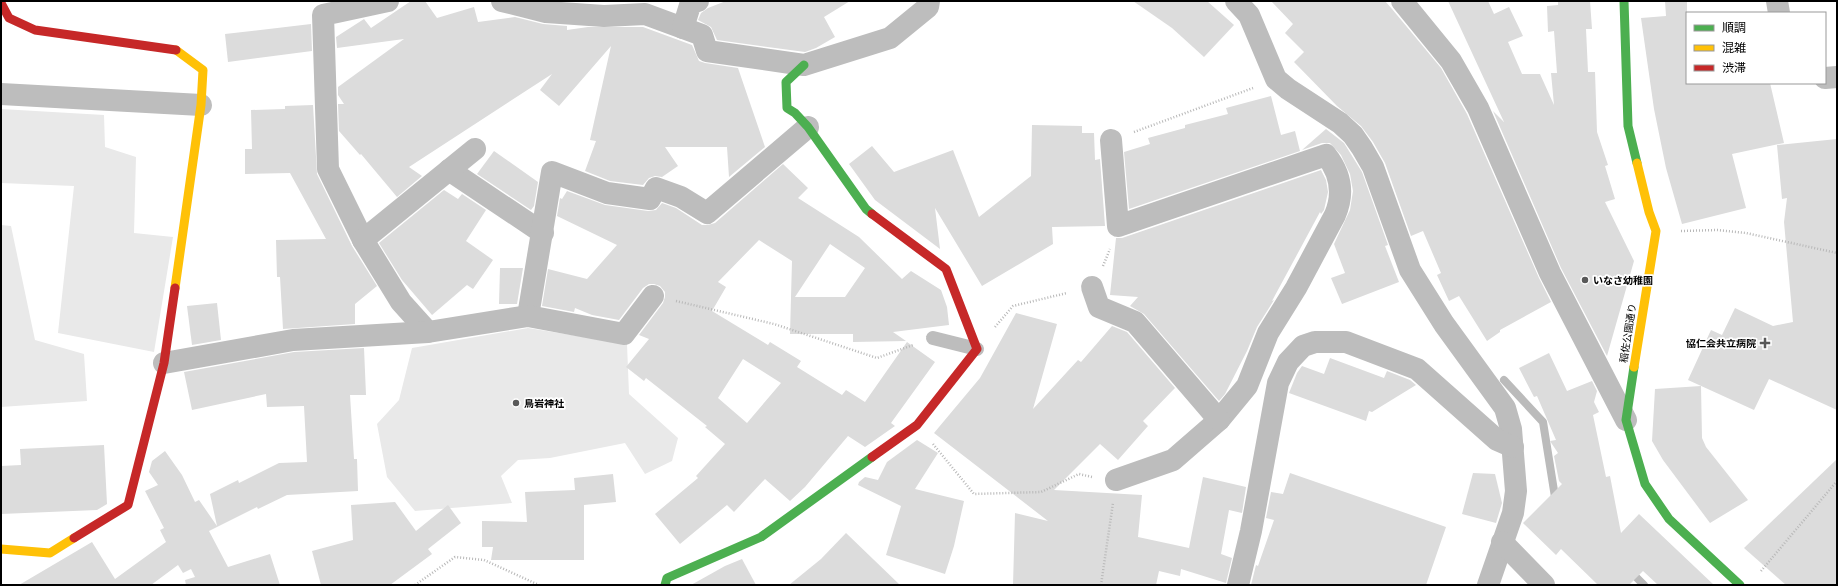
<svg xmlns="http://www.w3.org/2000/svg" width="1838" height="586" viewBox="0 0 1838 586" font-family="Poppins,'Noto Sans JP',sans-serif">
  <rect width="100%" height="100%" fill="#fff"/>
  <g fill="#e9e9e9">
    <polygon points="1,109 104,115 105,147 136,157 134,233 173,237 154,352 58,333 74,186 1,183"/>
    <polygon points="1,225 11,226 35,340 84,354 87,401 1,407"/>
    <polygon points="528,328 627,344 629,394 678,438 672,461 645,474 625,443 550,458 518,460 501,476 512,503 415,511 387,477 377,424 399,400 412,348"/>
  </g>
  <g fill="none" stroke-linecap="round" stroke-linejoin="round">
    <g stroke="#bbb" stroke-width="8">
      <polyline points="1504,380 1543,422 1555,497 1559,501"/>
      <polyline points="1630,571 1644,585"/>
    </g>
  </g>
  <g fill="#dcdcdc" fill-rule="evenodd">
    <polygon points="411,1 425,1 437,18 474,7 478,22 515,17 543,24 567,26 567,30 588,27 643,27 692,45 699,61 705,63 738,68 765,147 729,177 727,147 665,147 678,166 662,177 655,176 649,178 643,185 610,181 585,171 596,141 590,140 611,46 559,106 540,90 552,74 409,167 422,176 397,197 361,154 360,155 339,131 338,104 344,104 338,95 338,87 404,39 337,48 336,37 364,19 371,28"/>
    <polygon points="726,1 850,1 824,17 835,37 816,48 805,52 717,40 711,27 698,20 701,13 708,8"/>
    <polygon points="1133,1 1207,1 1234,25 1204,57 1172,28"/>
    <polygon points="1271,1 1385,1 1392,9 1441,68 1467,114 1539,278 1551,302 1500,330 1500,332 1487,341 1459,296 1449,301 1437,275 1441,273 1423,231 1411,236 1385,163 1373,142 1361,126 1337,106 1294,62 1304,52 1285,33 1293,24"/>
    <polygon points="1448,1 1488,1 1494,14 1509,7 1523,36 1508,42 1522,74 1540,74 1554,105 1551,73 1557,73 1554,31 1548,32 1547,6 1558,5 1558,1 1590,1 1592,29 1586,29 1588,72 1595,72 1597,132 1608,165 1605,166 1615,199 1605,202 1634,261 1607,356 1561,268 1493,111 1504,122"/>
    <polygon points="1665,1 1687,1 1687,83 1770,83 1784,143 1732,154 1746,208 1682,224 1666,168 1654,109 1641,18 1666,16"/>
    <polygon points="311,24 312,51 228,62 225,34"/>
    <polygon points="1271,96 1281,135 1295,131 1300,151 1129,209 1124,152 1150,144 1148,138 1185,128 1185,125 1228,114 1226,108"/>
    <polygon points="313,105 317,174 352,246 377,286 355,304 355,324 283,329 280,277 277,277 276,240 326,239 290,173 245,174 245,149 252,149 251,110 285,109 285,106"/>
    <polygon points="1032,125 1082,126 1082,133 1094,133 1095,160 1100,159 1105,226 1052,227 1053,244 982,286 935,208 940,249 875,200 849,164 872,146 894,172 953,150 979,217 1031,176"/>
    <polygon points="1326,129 1344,143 1362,172 1388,245 1385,246 1399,282 1342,304 1331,278 1345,273 1334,244 1350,210 1353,191 1350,174 1341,155 1330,143 1322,143 1302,150"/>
    <polygon points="1837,139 1837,410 1769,379 1754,410 1688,380 1711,330 1722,335 1735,308 1773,326 1793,322 1784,222 1787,198 1782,199 1777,145"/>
    <polygon points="494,151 538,182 534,206 531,210 477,174"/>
    <path d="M783 164 808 188 798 198 859 237 902 279 911 271 941 290 947 307 949 325 893 332 906 341 853 342V334H790L792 261 759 240 718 282 726 287 712 311 768 345 770 342 801 361 797 367 842 395 846 390 865 402 907 342 935 362 891 423 895 426 865 447 848 436 805 487 790 501 765 479 734 512 727 505 680 544 655 514 698 478 696 476 725 444 705 427 707 426 646 378 644 381 626 367 649 339 639 335 663 303 665 297V292L660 286 654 284H649L643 288 619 320 592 315 575 308 574 312 542 306 548 269 587 279 617 245 557 216 560 198 562 199 567 191 605 205 648 211 656 210 662 203 676 208 702 225H708L715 223ZM830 244 865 268 845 297H795ZM743 359 781 383 747 423 718 398Z"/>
    <polygon points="1321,170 1326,180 1328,192 1324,210 1321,214 1320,212 1272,301 1274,300 1257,327 1247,351 1225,394 1219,401 1144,314 1130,306 1138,297 1110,295 1116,238 1122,238"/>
    <polygon points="444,190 458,199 462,194 486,210 466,241 493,260 473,289 467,285 432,315 402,280 379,243"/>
    <polygon points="500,268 523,268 517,304 499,304"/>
    <polygon points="217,303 221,340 192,345 187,306"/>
    <polygon points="1016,313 1057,324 1033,409 1078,360 1081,362 1112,326 1127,332 1175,388 1143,421 1148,426 1118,460 1100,444 1054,490 1142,495 1138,537 1189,548 1203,477 1246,487 1242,513 1229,510 1221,554 1232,558 1226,583 1181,569 1180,576 1159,571 1156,585 1013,585 1015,513 1048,521 934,433 980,378"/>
    <polygon points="364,348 366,395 350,395 354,459 357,459 358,491 287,495 258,509 257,507 209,531 228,567 270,554 280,585 186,585 185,580 195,577 191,569 183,573 178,565 151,585 19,585 92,542 115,579 166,542 160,530 164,528 145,491 158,485 149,472 152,461 165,451 182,475 195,502 199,500 217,526 210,494 238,480 239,483 279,463 307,462 304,406 267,407 266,394 192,410 184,372 294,352"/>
    <polygon points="1549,353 1567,391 1592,381 1597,391 1594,402 1599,412 1593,415 1606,477 1610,476 1621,533 1639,514 1714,585 1658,585 1643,571 1629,585 1598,585 1561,549 1556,555 1523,523 1562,484 1559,481 1554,456 1558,453 1550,441 1556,440 1537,396 1534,397 1519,368"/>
    <polygon points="1330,358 1384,378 1387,371 1410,380 1416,385 1372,412 1369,411 1366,421 1289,393 1297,373 1302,366 1324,374"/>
    <polygon points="1701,386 1702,438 1706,447 1748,500 1710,523 1663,460 1652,441 1655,389"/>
    <polygon points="917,440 938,453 915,489 964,501 954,546 945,574 886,555 901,506 858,485 859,482 865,477 878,480 887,462"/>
    <polygon points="104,445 107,504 97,510 1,514 1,466 21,465 20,449"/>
    <polygon points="1837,459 1837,585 1786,585 1744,548"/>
    <polygon points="1290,473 1446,527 1426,585 1251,585 1256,565 1258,566 1274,520 1266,518 1271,492 1283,494"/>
    <polygon points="1473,473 1495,474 1502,503 1496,523 1462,514"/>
    <polygon points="613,474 616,502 584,505 584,560 491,560 493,547 482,547 482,521 527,522 525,492 575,490 574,478"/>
    <polygon points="395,502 416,531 448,505 461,523 428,549 432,554 390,585 321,585 312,551 353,540 351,505"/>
    <polygon points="846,533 900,585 789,585 821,559"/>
    <polygon points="742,559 756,585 691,585 725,566"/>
  </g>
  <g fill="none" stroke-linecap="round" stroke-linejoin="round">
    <g stroke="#b8b8b8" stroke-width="2.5" stroke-dasharray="1 2" stroke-linecap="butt">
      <polyline points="1134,132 1253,88"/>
      <polyline points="1681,231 1717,230 1746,233 1837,253"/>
      <polyline points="1103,266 1110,249"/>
      <polyline points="676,301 774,324 877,358 913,345"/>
      <polyline points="995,327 1013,306 1067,293"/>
      <polyline points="933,444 974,494 1041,492 1079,474 1092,477"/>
      <polyline points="1761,571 1837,481"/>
      <polyline points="415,585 455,557 484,560 539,585"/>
      <polyline points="1101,585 1113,503"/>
    </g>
    <polyline stroke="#bdbdbd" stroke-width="14" points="933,338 977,349"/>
    <g stroke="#bdbdbd" stroke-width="22">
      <polyline points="388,1 323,15 328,169 363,240 401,302 428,332"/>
      <polyline points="502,1 546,12 604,16 645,14 702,35 707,51 804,65 890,38 928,7 929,1"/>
      <polyline points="1236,1 1249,15 1276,79 1288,89 1340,123 1353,135 1362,148 1373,167 1410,270 1444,324 1505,408 1511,429 1516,491 1513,513 1488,585"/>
      <polyline points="1402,1 1451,61 1478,108 1550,273 1626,420"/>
      <polyline points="1777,1 1779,13"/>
      <polyline points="683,28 691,2 698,1"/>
      <polyline points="1825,78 1837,77"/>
      <polyline points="1,94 201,105"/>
      <path d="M1111 140 1118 226 1326 155C1341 174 1344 194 1335 215L1296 288 1268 333 1247 386 1219 420 1173 460 1116 480"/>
      <polyline points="449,170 543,233"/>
      <polyline points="363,240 475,149"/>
      <polyline points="1092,287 1099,307 1135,322 1219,420"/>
      <polyline points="528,316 552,172 607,193 650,199 656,188 681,197 707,213 808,127"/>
      <polyline points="164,363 293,340 428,332 528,316 624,334 653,296"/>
      <polyline points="1502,542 1544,585"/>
      <polyline points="1238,585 1251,531 1278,383 1288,362 1303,346 1315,342 1346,342 1417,369 1497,440 1513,447"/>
    </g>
    <g stroke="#4caf50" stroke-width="9">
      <polyline points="1624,1 1628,126 1637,163"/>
      <polyline points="804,65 786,82 787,108 795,113 808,127 866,209 872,214"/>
      <polyline points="1634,367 1626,420 1645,484 1669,519 1740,585"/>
      <polyline points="665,585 667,578 761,537 872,457"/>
    </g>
    <g stroke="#ffc107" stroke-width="9">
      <polyline points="175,288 201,105 203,70 176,50"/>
      <polyline points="1634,367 1656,231 1649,212 1637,163"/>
      <polyline points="1,549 50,553 74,538"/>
    </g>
    <g stroke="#c62828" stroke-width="9">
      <polyline points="1,3 9,18 35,30 176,50"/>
      <polyline points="872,457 917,425 977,349 946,269 872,214"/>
      <polyline points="74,538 128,505 164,363 175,288"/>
    </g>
  </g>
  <g fill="#595959" stroke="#fff" stroke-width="1.5">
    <circle cx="1585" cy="280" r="4"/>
    <path d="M1763 337h4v4h4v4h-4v4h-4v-4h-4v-4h4z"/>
    <circle cx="516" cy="403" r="4"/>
  </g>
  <g text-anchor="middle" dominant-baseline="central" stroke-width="3.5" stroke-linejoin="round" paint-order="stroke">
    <g font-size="10" font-weight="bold" fill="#000" stroke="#fff" text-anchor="start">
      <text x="1593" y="280">いなさ幼稚園</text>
      <text x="1756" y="343" text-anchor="end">協仁会共立病院</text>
      <text x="524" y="403">鳥岩神社</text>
    </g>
    <g font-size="10" fill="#000" stroke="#fff">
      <text transform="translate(1628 333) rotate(-81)">稲佐公園通り</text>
    </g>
  </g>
  <rect width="1838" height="586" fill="none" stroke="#000000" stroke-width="4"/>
  <rect x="1686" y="12" width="140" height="72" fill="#ffffff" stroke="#999999"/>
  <rect x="1694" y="25" width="20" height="6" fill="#4caf50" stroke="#999999"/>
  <text x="1722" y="32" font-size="12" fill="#000000">順調</text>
  <rect x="1694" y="45" width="20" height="6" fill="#ffc107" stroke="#999999"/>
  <text x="1722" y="52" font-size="12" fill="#000000">混雑</text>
  <rect x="1694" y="65" width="20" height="6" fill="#c62828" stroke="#999999"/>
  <text x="1722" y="72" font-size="12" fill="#000000">渋滞</text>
</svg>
